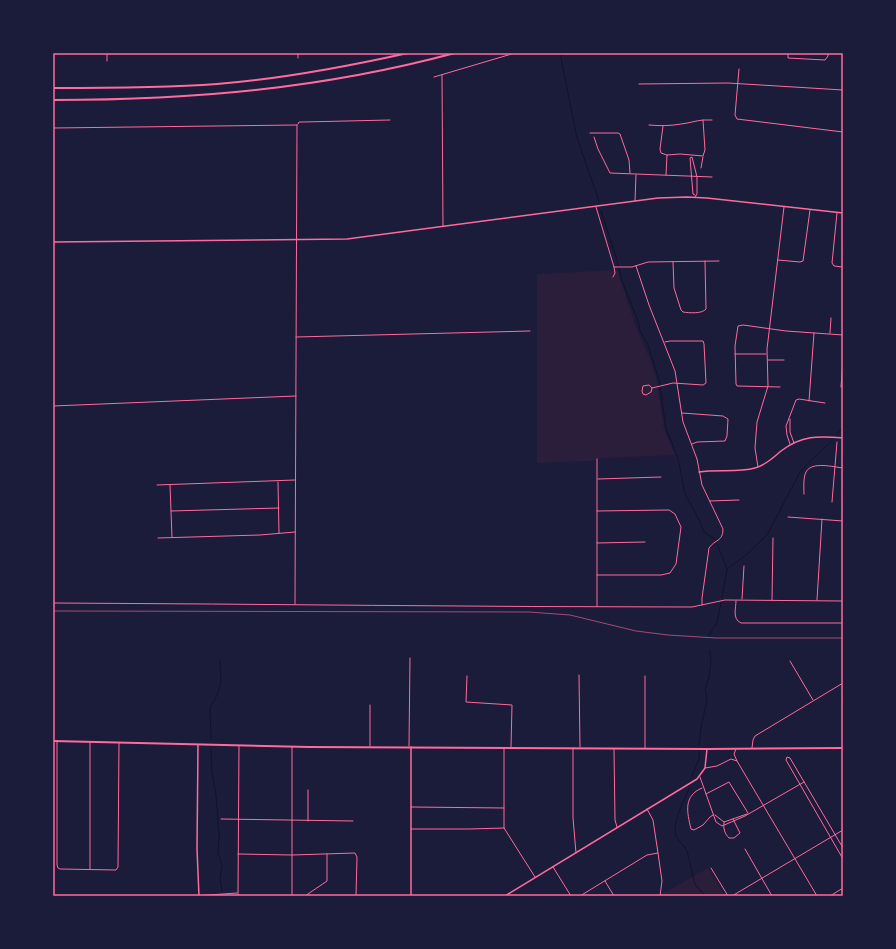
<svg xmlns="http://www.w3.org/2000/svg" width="896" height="949" viewBox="0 0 896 949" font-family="'Space Grotesk',sans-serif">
  <rect width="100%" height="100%" fill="#1b1b3a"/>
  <g fill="#2a1e3b">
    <polygon points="617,270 638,333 651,361 657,382 664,429 675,455 603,458 593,461 537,463 537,274"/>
    <polygon points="708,868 725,896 661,896 661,893 669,890"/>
  </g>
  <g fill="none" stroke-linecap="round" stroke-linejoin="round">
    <g stroke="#12122b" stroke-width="1">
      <polyline points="561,53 561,58 577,138 599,201"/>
      <polyline points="601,211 616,257 622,281 638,321 640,331 648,345 659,380 666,429 678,458 685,494 699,520 704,532 715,539"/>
      <polyline points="837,435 843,426"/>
      <polyline points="717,544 727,569"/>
      <polyline points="722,597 727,569 746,555 767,535 799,474 808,463 833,440"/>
      <polyline points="709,636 717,622 721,603"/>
      <polyline points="211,739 210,708 217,695 221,682 220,661"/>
      <polyline points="699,745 701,728 707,699 705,690 709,677 711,661 710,651"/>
      <polyline points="211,750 212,772 216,795 219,836 218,853 222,865 220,879 222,891"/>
      <polyline points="692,776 699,759 699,752"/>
      <path d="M689 789C684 801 670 826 677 838 680 843 685 846 687 851L695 884 705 896"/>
    </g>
    <g stroke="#ff6b9d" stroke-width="1">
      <polyline points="107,53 107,61"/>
      <polyline points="298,53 298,58"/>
      <polyline points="788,53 788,58 825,60 828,56 828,53"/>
      <polyline points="739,69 735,115 737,119 843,132"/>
      <polyline points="442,75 443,226"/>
      <polyline points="434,77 515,53"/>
      <polyline points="639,84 728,83 843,90"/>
      <polyline points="298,124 299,122 303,122 390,120"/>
      <path d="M649 125C660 126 670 126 681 124 690 123 694 121 703 120"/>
      <polyline points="663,126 660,149 661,153 667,155"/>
      <polyline points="53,128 297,125"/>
      <polyline points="590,133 618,133 620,134 629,160 630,173"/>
      <polyline points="594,137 598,149 610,173 712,177"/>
      <polyline points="701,168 703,157"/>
      <polyline points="666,175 667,155 680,154 703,156 705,150 703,120 712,120"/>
      <polyline points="695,195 693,194 690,158 692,157 697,177 697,194 695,197"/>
      <polyline points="635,201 636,175"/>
      <polyline points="596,207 614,267 615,273 613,277"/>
      <polyline points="837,213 832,263 834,266 843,267"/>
      <polyline points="778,260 800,262 803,261 810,210"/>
      <path d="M673 262 674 288 681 310 683 312C689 313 702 314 706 309L705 261"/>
      <path d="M636 266 649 305 675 371 683 422 697 459 702 485 723 529C723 542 715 539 709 548L702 598V605"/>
      <polyline points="614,267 632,267 648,262 719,261"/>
      <polyline points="830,333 831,318"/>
      <polyline points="296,337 530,331"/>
      <polyline points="735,354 766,354"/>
      <polyline points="768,360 784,360"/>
      <polyline points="780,387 737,386 736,384 735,346 738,326 743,325 786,331 843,335"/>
      <polyline points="841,387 843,362"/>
      <polyline points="652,388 651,392 646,395 643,394 642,391 643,386 649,385 652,388 673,383 703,385 706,383 704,344 703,341 670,341 665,342"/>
      <polyline points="809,401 814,333"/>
      <polyline points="53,406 296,396"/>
      <polyline points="682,413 723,416 728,419 727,436 725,441 697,442 692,444"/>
      <polyline points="790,419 790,432 794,443"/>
      <polyline points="790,444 787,435 786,426 796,400 799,399 825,403"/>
      <polyline points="758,467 755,448 757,422 768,386 767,349 784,207"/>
      <polyline points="598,479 661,477"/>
      <polyline points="278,482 279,533"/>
      <polyline points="157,485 295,480"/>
      <polyline points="170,485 172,537"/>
      <path d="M804 494C804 488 803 478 806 472 812 461 833 467 843 468"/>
      <polyline points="710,501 739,500"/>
      <polyline points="832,502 837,442"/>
      <polyline points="171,511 279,508"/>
      <polyline points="788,517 843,521"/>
      <polyline points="158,538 260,535 295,532"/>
      <polyline points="597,543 645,542"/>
      <polyline points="597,575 661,575 670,573 676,564 681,527 675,514 669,510 597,511"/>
      <polyline points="742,599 744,566"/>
      <polyline points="772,600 773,538"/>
      <polyline points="817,600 822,519"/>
      <path d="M736 601C736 608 732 619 741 623H843"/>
      <path d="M53 603C266 604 479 607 692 607L725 600 843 601"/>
      <polyline points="295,604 297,125"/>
      <polyline points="597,606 597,459"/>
      <polyline points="790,661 813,700"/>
      <polyline points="579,675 580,747"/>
      <polyline points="467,676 466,702 512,705 511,747"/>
      <polyline points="57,742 57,865 58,868 60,869 116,870 118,867 119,743"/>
      <polyline points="370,746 370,705"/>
      <polyline points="409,746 410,658"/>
      <polyline points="504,748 504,828 535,877"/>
      <polyline points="573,748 573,818 576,853"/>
      <polyline points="645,748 645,676"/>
      <polyline points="752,748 753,740 755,736 843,683"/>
      <polyline points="614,749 615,820 617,827"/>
      <polyline points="736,749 734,754 737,761 817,896"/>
      <polyline points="705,768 717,766 731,759 737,761"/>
      <polyline points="700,777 716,822 722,826 745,816 804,782"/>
      <path d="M702 788C683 796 687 812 691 829L694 830 703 825 710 817 713 815"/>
      <polyline points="308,790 308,821"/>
      <polyline points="706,794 729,782 748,813"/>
      <polyline points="411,807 504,808"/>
      <polyline points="647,809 653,820 658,853 662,881 660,896"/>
      <polyline points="715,815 724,822 747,814"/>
      <polyline points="221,819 353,821"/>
      <path d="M724 822C723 829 725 834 729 838H734L740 833 733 819"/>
      <polyline points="411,829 469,829 504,828"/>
      <polyline points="843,848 790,758 787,757 786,760 843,859"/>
      <polyline points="745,849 772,896"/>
      <polyline points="238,854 292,855 355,853 357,857 356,896"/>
      <polyline points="553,867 571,896"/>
      <polyline points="711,868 728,896"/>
      <polyline points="90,869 90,742"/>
      <polyline points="605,881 614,896"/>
      <polyline points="195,896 237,893"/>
      <polyline points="238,896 239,746"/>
      <polyline points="292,896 292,747"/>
      <polyline points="305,896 327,881 327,854"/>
      <polyline points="580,896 647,855 658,853"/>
      <polyline points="732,896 843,830"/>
      <polyline points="830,896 843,888"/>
    </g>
    <g stroke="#ff6b9d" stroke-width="1.5">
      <path d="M699 472C717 469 737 473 755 468 765 465 773 458 781 451 802 435 818 436 843 438"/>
      <polyline points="411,896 411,747"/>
      <polyline points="505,896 697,779 705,768 707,749"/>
    </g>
    <g stroke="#ff6b9d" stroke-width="1.5">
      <polyline points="53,242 347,239 658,198 687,197 707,198 843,213"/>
      <polyline points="198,745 197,849 199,896"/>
    </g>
    <polyline stroke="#ff6b9d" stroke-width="2" points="53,741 309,747 707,749 843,748"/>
    <g stroke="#ff6b9d" stroke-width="2">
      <path d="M53 88C108 88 162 88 217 84 281 79 345 67 408 53"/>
      <path d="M53 100C191 100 321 89 455 53"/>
    </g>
    <polyline stroke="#a44b75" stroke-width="1" points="53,611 529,612 570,615 636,631 668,635 716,638 843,638"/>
  </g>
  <rect width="896" height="949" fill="none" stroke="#1b1b3a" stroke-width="108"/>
  <rect x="54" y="54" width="788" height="841" fill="none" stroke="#ff6b9d" stroke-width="1.5"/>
</svg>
